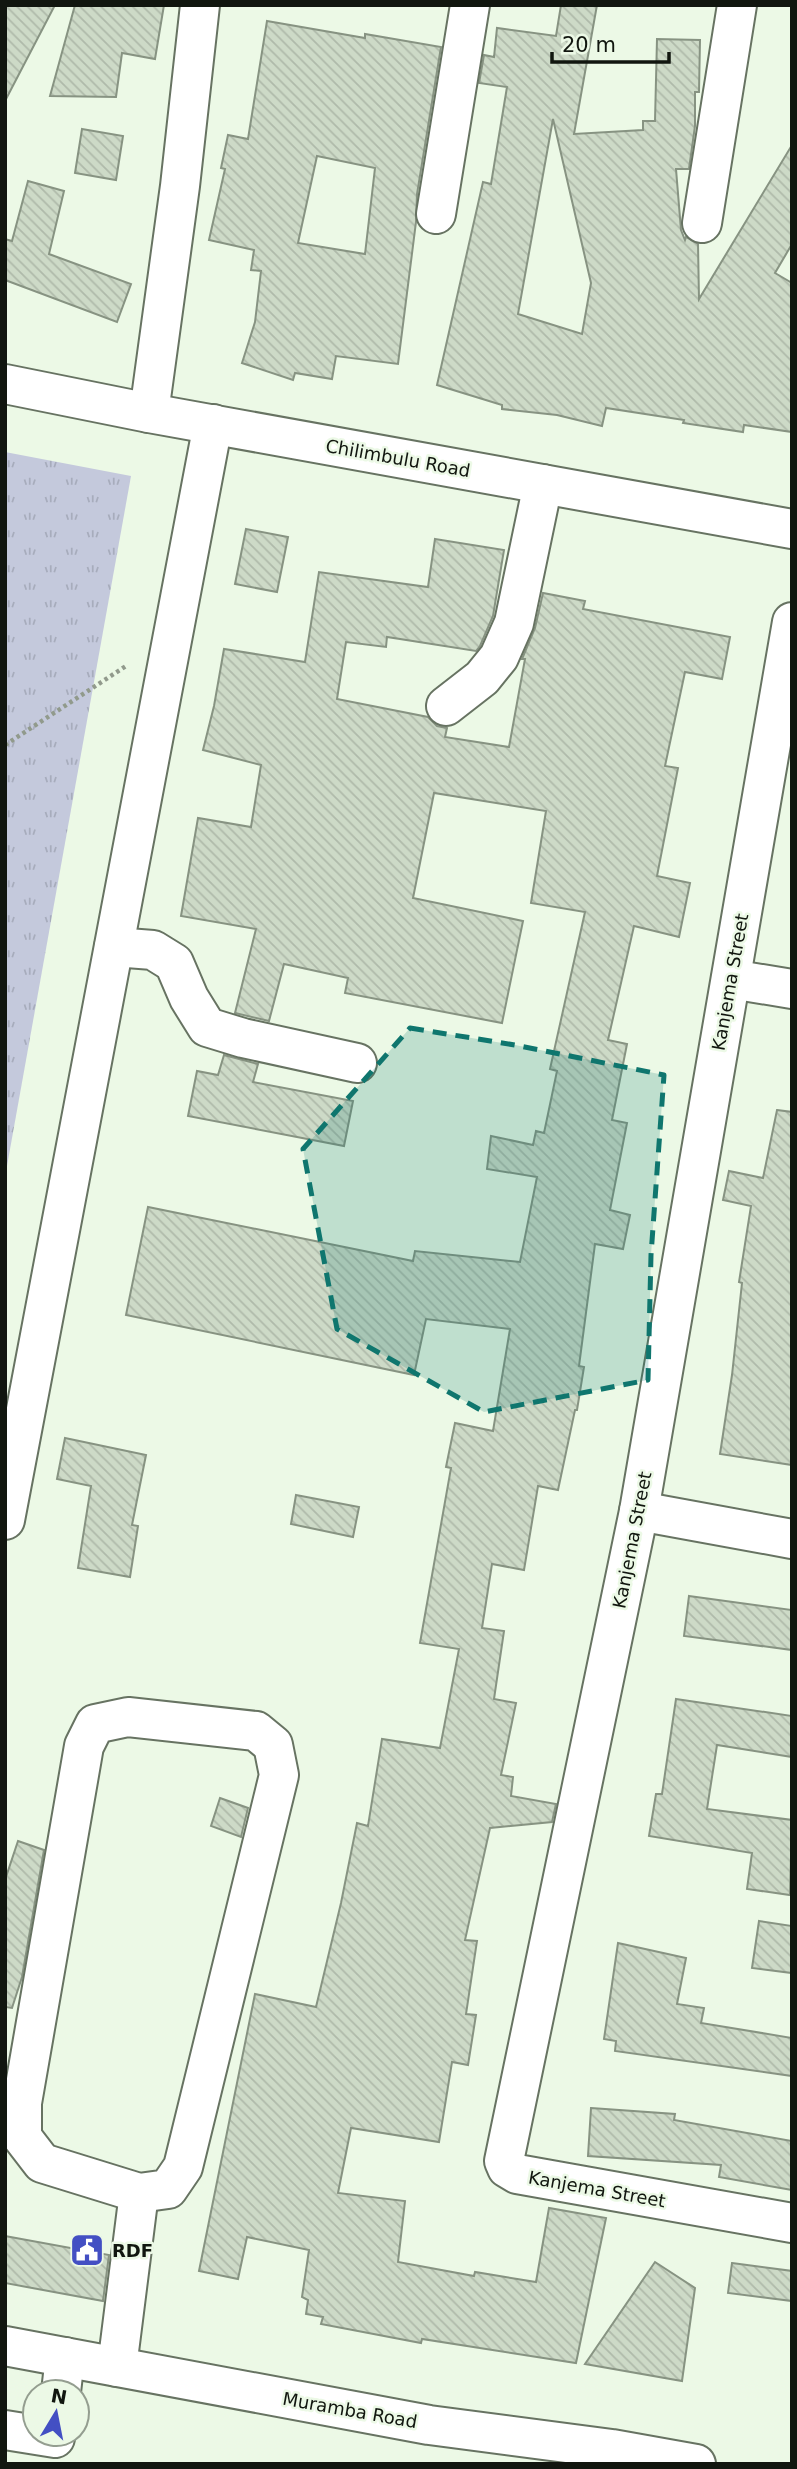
<svg xmlns="http://www.w3.org/2000/svg" width="797" height="2469" viewBox="0 0 797 2469" font-family="'DejaVu Sans',sans-serif">
  <defs>
    <pattern id="grass-tufts" width="24" height="20" patternUnits="userSpaceOnUse" patternTransform="scale(1.75)"><rect width="24" height="20" fill="#c4c9dc"/><path d="M3 7l-1-3M5 7V3M7 7l1-3M15 17l-1-3M17 17v-4M19 17l1-3" fill="none" stroke="#a7acbc"/></pattern>
    <pattern id="building-back-hatch" width="6" height="6" patternUnits="userSpaceOnUse" patternTransform="scale(1.75)"><rect width="6" height="6" fill="#cddac7"/><path d="M-1 5l2 2M0 0l6 6M5-1l2 2" fill="none" stroke="#afbaaa"/></pattern>
  </defs>
  <rect width="100%" height="100%" fill="#ecf9e6"/>
  <polygon fill="url(#grass-tufts)" points="5,452 131,476 5,1177"/>
  <g fill="url(#building-back-hatch)" stroke="#879382" stroke-width="2" fill-rule="evenodd">
    <polygon points="5,5 55,5 5,101"/>
    <polygon points="75,5 164,5 155,59 122,53 116,97 50,96"/>
    <path d="M561 5H597L574 134 643 130V121H655L657 39 700 40 699 92H695V126L689 169H676L681 230 685 240 686 237 698 244 699 299 792 145V244L775 273 792 283V432L744 425 743 432 683 423 684 420 606 408 602 426 557 415 502 409V405L437 385 483 182 491 184 507 87 479 83 484 55 494 57 497 28 556 36ZM553 119 591 283 582 334 518 314Z"/>
    <path d="M267 21 365 38V34L441 47 417 194 416 222 398 364 336 356 332 379 295 373 293 380 242 363 255 322 261 271 251 270 254 250 209 240 225 169 221 168 228 135 248 139ZM317 156 375 168 365 254 298 243Z"/>
    <polygon points="82,129 123,136 116,180 75,173"/>
    <polygon points="28,181 64,191 49,254 131,284 117,322 5,280 5,239 12,241"/>
    <polygon points="246,529 288,537 277,592 235,584"/>
    <polygon points="435,539 504,550 493,616 480,646 476,651 387,637 386,647 346,642 337,699 428,717 437,726 447,728 445,737 509,747 525,659 522,659 535,628 543,593 585,601 583,609 730,637 722,679 685,672 665,766 678,768 657,876 690,883 679,937 634,926 608,1040 627,1044 612,1120 627,1123 610,1210 630,1215 623,1249 595,1244 579,1366 584,1367 577,1410 575,1410 558,1490 538,1486 524,1570 492,1564 482,1628 504,1631 494,1699 516,1703 501,1775 513,1777 511,1796 556,1804 552,1822 490,1828 465,1940 477,1941 466,2014 476,2015 468,2065 452,2062 439,2142 351,2128 338,2193 405,2201 398,2262 474,2276 475,2272 536,2282 549,2208 606,2218 576,2363 422,2339 421,2343 321,2324 323,2317 306,2314 308,2300 302,2297 309,2250 247,2237 238,2279 199,2271 255,1994 316,2007 341,1903 357,1823 368,1826 382,1739 440,1748 459,1649 420,1643 451,1468 446,1467 455,1423 493,1431 510,1329 426,1319 414,1375 126,1315 148,1207 413,1261 415,1251 520,1262 537,1177 487,1169 491,1136 533,1145 536,1131 544,1133 557,1071 550,1069 585,912 531,903 546,811 434,793 413,898 523,921 502,1023 345,993 348,978 284,964 269,1021 235,1013 256,929 181,916 198,818 251,827 261,765 203,750 214,706 224,649 305,662 319,572 428,587"/>
    <polygon points="224,1055 258,1064 253,1082 353,1101 344,1146 188,1116 197,1071 218,1075"/>
    <polygon points="777,1110 792,1112 792,1465 720,1454 732,1375 742,1283 739,1282 751,1206 723,1200 729,1171 763,1178"/>
    <polygon points="65,1438 146,1455 132,1525 138,1526 130,1577 78,1568 91,1486 57,1479"/>
    <polygon points="296,1495 359,1507 353,1537 291,1524"/>
    <polygon points="689,1596 792,1610 792,1650 684,1636"/>
    <polygon points="676,1699 792,1716 792,1757 717,1745 707,1809 792,1820 790,1895 747,1889 752,1853 649,1836 656,1794 662,1794"/>
    <polygon points="220,1798 248,1808 241,1837 211,1826"/>
    <polygon points="18,1841 44,1850 22,1977 12,2008 5,2007 5,1880"/>
    <polygon points="759,1921 792,1926 792,1973 752,1968"/>
    <polygon points="618,1943 686,1958 677,2004 704,2008 701,2023 792,2038 792,2076 615,2051 616,2041 604,2039"/>
    <polygon points="591,2108 675,2114 674,2120 792,2141 792,2190 719,2177 721,2165 588,2156"/>
    <polygon points="5,2236 109,2255 103,2301 5,2283"/>
    <polygon points="655,2262 695,2288 682,2381 585,2364"/>
    <polygon points="732,2263 792,2271 792,2301 728,2293"/>
  </g>
  <g fill="none" stroke-linecap="round" stroke-linejoin="round">
    <g stroke="#677362" stroke-width="42">
      <g id="minor">
        <polyline points="436,214 470,5"/>
        <polyline points="702,223 737,5"/>
        <polyline points="149,413 180,186 200,5"/>
        <polyline points="792,622 639,1511 504,2161 507,2168 517,2174 792,2223"/>
        <polyline points="446,706 482,678 499,657 514,623 543,484"/>
        <polyline points="114,947 153,950 174,963 189,998 207,1027 243,1038 357,1063"/>
        <polyline points="731,979 792,989"/>
        <polyline points="639,1511 792,1539"/>
        <polyline points="5,1520 213,424"/>
        <polygon points="128,1717 256,1731 273,1745 279,1775 183,2167 168,2189 139,2193 42,2163 22,2137 22,2103 84,1746 95,1724"/>
        <polyline points="5,2346 429,2425 612,2449 696,2464"/>
        <polyline points="117,2367 139,2193"/>
        <polyline points="61,2392 65,2357"/>
        <polyline points="5,2430 55,2438"/>
      </g>
    </g>
    <g stroke="#677362" stroke-width="42">
      <polyline id="major" points="5,384 149,413 792,529"/>
    </g>
    <polyline stroke="#919a8c" stroke-width="4.5" stroke-dasharray="3.5 3.5" stroke-linecap="butt" points="5,745 126,666"/>
    <use href="#minor" stroke="#fff" stroke-width="38"/>
    <use href="#major" stroke="#fff" stroke-width="38"/>
  </g>
  <path fill="#0f766e" fill-opacity="0.2" stroke="#0f766e" stroke-width="5" stroke-dasharray="14 9" stroke-linejoin="round" d="M410 1028 515 1045 664 1075 651 1255 648 1380 484 1412 337 1329 303 1149Z"/>
  <defs>
    <g id="civic-square" transform="scale(1.75)"><rect x="-9" y="-9" width="18" height="18" rx="4" fill="#434fc3" stroke="#ecf9e6"/><path d="M-.6-6.5H3V-4.5H.6V-3L4-1V1h2V6H-6V1h2V-1L-.6-3ZM-1.2 2.5V6h2.4V2.5Z" fill="#fff"/></g>
  </defs>
  <g fill-rule="evenodd">
    <use href="#civic-square" x="87" y="2250"/>
  </g>
  <g text-anchor="middle" dominant-baseline="central" stroke-width="5" stroke-linejoin="round" paint-order="stroke">
    <g font-size="18" fill="#11160f" stroke="#ecf9e6">
      <text transform="translate(398 458) rotate(10)">Chilimbulu Road</text>
      <text transform="translate(730 982) rotate(-80)">Kanjema Street</text>
      <text transform="translate(632 1540) rotate(-79)">Kanjema Street</text>
      <text transform="translate(597 2189) rotate(10)">Kanjema Street</text>
      <text transform="translate(350 2410) rotate(10)">Muramba Road</text>
    </g>
    <g font-size="18" font-weight="bold" fill="#11160f" stroke="#ecf9e6" text-anchor="start">
      <text x="112" y="2250">RDF</text>
    </g>
  </g>
  <rect width="797" height="2469" fill="none" stroke="#11160f" stroke-width="14"/>
  <g transform="translate(56 2413) rotate(10)"><circle r="33" fill="#ecf9e6" stroke="#949e90" stroke-width="2"/>
  <path d="M0-5L12 26L0 18L-12 26Z" fill="#434fc3"/>
  <text y="-10" font-size="19" font-weight="bold" text-anchor="middle" fill="#11160f">N</text>
  </g>
  <path d="M552 52v10h117v-10" fill="none" stroke="#11160f" stroke-width="3.5"/>
  <text x="562" y="52" font-size="21" fill="#11160f" stroke="#ecf9e6" stroke-width="5" paint-order="stroke">20 m</text>
</svg>
